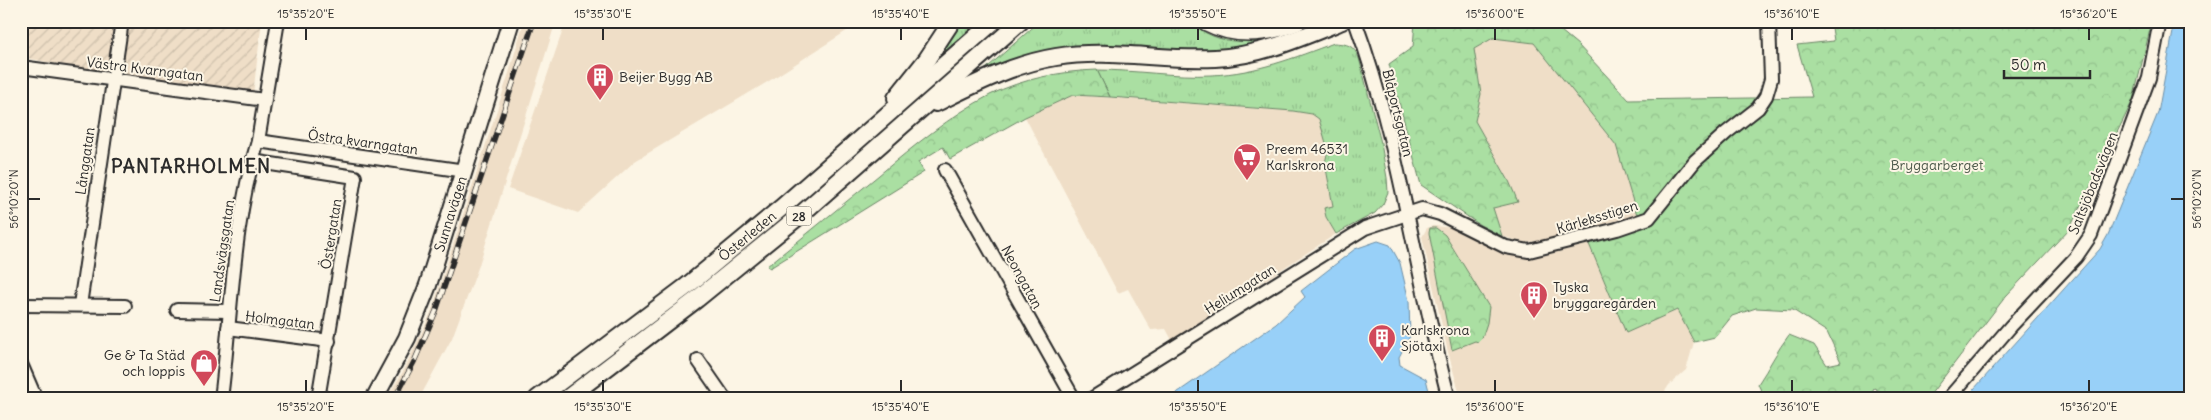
<svg xmlns="http://www.w3.org/2000/svg" width="2211" height="420" viewBox="0 0 2211 420" font-family="Delius,sans-serif">
  <defs>
    <pattern id="industrial-furrows" width="10" height="10" patternUnits="userSpaceOnUse" patternTransform="scale(1.25)"><rect width="10" height="10" fill="#efdec7"/><path d="M-1 1l2-2M0 10L10 0M9 11l2-2" fill="none" stroke="#cdbfab"/></pattern>
    <pattern id="grass-tufts" width="24" height="20" patternUnits="userSpaceOnUse" patternTransform="scale(1.25)"><rect width="24" height="20" fill="#aadfa2"/><path d="M3 7l-1-3M5 7V3M7 7l1-3M15 17l-1-3M17 17v-4M19 17l1-3" fill="none" stroke="#92c08c"/></pattern>
    <pattern id="forest-crowns" width="20" height="18" patternUnits="userSpaceOnUse" patternTransform="scale(1.25)"><rect width="20" height="18" fill="#aadfa2"/><path d="M2 6a3 3 0 1 1 6 0M12 15a3 3 0 1 1 6 0" fill="none" stroke="#92c08c"/></pattern>
  </defs>
  <rect width="100%" height="100%" fill="#fcf5e5"/>
  <filter id="ink" filterUnits="userSpaceOnUse"><feTurbulence type="fractalNoise" baseFrequency=".02" numOctaves="2"/><feDisplacementMap in="SourceGraphic" scale="10" xChannelSelector="R" yChannelSelector="G"/><feConvolveMatrix kernelMatrix="1 2 1 2 8 2 1 2 1" color-interpolation-filters="sRGB"/></filter>
  <g filter="url(#ink)">
    <g fill="#efdec7">
      <polygon points="524,21 556,21 478,268 452,338 419,399 386,399 404,370 431,313 509,73"/>
      <polygon points="566,21 862,21 769,81 635,161 578,213 508,189"/>
      <polygon points="1493,38 1534,43 1616,145 1637,215 1557,238 1524,243 1502,236 1493,208 1517,201 1509,181 1475,121 1481,94 1474,49"/>
      <polygon points="1073,95 1293,111 1312,114 1319,119 1322,124 1328,150 1325,163 1333,206 1324,208 1326,217 1336,234 1172,340 1166,329 1151,330 1128,289 1118,293 1025,117"/>
      <polygon points="1433,226 1457,228 1527,256 1545,255 1589,244 1626,333 1677,310 1694,342 1686,370 1669,385 1660,399 1461,399 1448,352 1422,237 1427,228"/>
    </g>
    <polygon fill="url(#industrial-furrows)" points="21,21 262,21 253,94 116,75 21,57"/>
    <g fill="url(#grass-tufts)" stroke="#6a8566">
      <polygon points="961,21 979,21 942,54 940,51"/>
      <path d="M1040 21H1190C1219 49 1255 43 1290 34L1232 51H1173L1120 46 1046 51 1026 55 980 74Z"/>
      <path d="M1334 43C1348 44 1353 45 1359 58L1381 143 1387 178 1388 192 1383 204 1375 213 1336 234 1326 217 1324 208 1333 206 1325 163 1328 150 1319 119 1312 114 1293 111 1110 97 1097 70C1135 70 1174 77 1212 75 1256 73 1294 58 1334 43Z"/>
    </g>
    <g fill="url(#forest-crowns)" stroke="#6a8566">
      <path d="M1415 21H1549L1578 45 1629 100 1812 97 1797 45 1834 41 1831 21H2152L2133 100 2070 228 2006 296 1927 399H1885L1883 393 1874 388 1868 399H1765L1758 384C1769 368 1777 350 1789 335L1814 345 1827 365 1841 362 1827 332 1793 310 1756 308 1732 316 1715 337 1694 342 1677 310 1626 333 1589 244 1643 226 1637 215 1616 145 1534 43 1493 38 1474 49 1481 94 1475 121 1509 181 1518 202 1493 208 1502 236 1480 225 1421 185 1389 64 1413 47Z"/>
      <path d="M1097 70 1110 97 1073 95 1025 117 950 159 943 147 918 162 924 172 770 268 767 266C805 236 842 205 879 175 914 146 950 116 990 95 1022 79 1062 71 1097 70Z"/>
      <polygon points="1430,228 1436,228 1445,235 1489,307 1487,323 1482,338 1478,342 1475,341 1452,350 1429,233"/>
    </g>
    <g fill="#98d0f8" stroke="#6c8ea6">
      <polygon points="2175,21 2190,21 2190,399 1965,399 2100,249 2108,235 2158,113"/>
      <polygon points="1378,241 1390,245 1400,263 1409,301 1410,336 1399,357 1400,365 1426,379 1431,399 1168,399 1276,324 1305,297 1301,291 1355,249"/>
    </g>
    <g fill="none" stroke-linecap="round" stroke-linejoin="round">
      <g stroke="#2b2b2b" stroke-width="16">
        <g id="minor">
          <path d="M1355 21C1400 143 1415 273 1449 399"/>
          <polyline points="21,67 265,100"/>
          <polyline points="258,141 465,171"/>
          <polyline points="252,161 355,177 318,399"/>
          <polyline points="945,170 1074,399"/>
          <polyline points="21,305 125,306"/>
          <polyline points="80,305 122,21"/>
          <polyline points="177,310 228,311"/>
          <polyline points="228,328 329,341"/>
          <polyline points="698,360 725,399"/>
          <polyline points="21,364 36,399"/>
          <path d="M221 399C232 313 232 225 258 141L278 21"/>
          <polyline points="1091,399 1365,228 1422,209 1440,214 1506,247 1529,251 1617,229 1649,218 1695,161 1726,133 1758,108 1766,96 1771,79 1769,21"/>
          <polyline points="1948,399 2011,326 2076,257 2091,235 2149,78 2160,21"/>
        </g>
      </g>
      <g stroke="#2b2b2b" stroke-width="20">
        <g id="major">
          <polyline points="896,98 927,59 952,21"/>
          <path d="M936 103C975 84 1013 64 1056 57 1109 48 1162 61 1215 58 1260 56 1300 38 1342 21"/>
          <path id="s1" d="M374 399 407 338 428 285 511 21"/>
          <path id="s2" d="M537 399 687 286 781 208 994 21"/>
          <polyline points="566,399 697,299 799,216 1021,21"/>
        </g>
      </g>
      <g stroke="#2b2b2b" stroke-width="22">
        <path id="highway" d="M1207 21C1236 36 1266 33 1296 21"/>
      </g>
      <use href="#minor" stroke="#fcf5e5" stroke-width="12"/>
      <use href="#major" stroke="#fcf5e5" stroke-width="16"/>
      <use href="#highway" stroke="#fcf5e5" stroke-width="19"/>
      <g stroke="#2b2b2b" stroke-width="5.5">
        <polyline id="rail" points="394,399 414,362 436,311 534,21"/>
      </g>
      <use href="#rail" stroke="#fcf5e5" stroke-width="4" stroke-dasharray="11" stroke-linecap="butt"/>
    </g>
  </g>
  <path fill="none" stroke="#2b2b2b" stroke-width="2" d="M306 28V40M603 28V40M901 28V40M1198 28V40M1495 28V40M1792 28V40M2089 28V40M28 199H40M2171 199H2184M306 380V392M603 380V392M901 380V392M1198 380V392M1495 380V392M1792 380V392M2089 380V392"/>
  <defs>
    <g id="building-pin" transform="scale(1.4375)"><path d="M0 17L-7.5 6A9.5 9.5 0 1 1 7.5 6Z" fill="#d1495b" stroke="#fcf5e5"/><path d="M-4-6H4V6H1V3H-1V6H-4ZM-2.5-4.3h1.7v1.8h-1.7ZM.8-4.3h1.7v1.8H.8ZM-2.5-1h1.7V.8h-1.7ZM.8-1h1.7V.8H.8Z" fill="#fff"/></g>
    <g id="supermarket-pin" transform="scale(1.4375)"><path d="M0 17L-7.5 6A9.5 9.5 0 1 1 7.5 6Z" fill="#d1495b" stroke="#fcf5e5"/><path d="M-6-5.5h2.5l.6 2H6L4.5 2H-2.5L-4.4-4H-6ZM-1.5 3.2a1.3 1.3 0 1 0 .1 0ZM3 3.2a1.3 1.3 0 1 0 .1 0Z" fill="#fff"/></g>
    <g id="shop-pin" transform="scale(1.4375)"><path d="M0 17L-7.5 6A9.5 9.5 0 1 1 7.5 6Z" fill="#d1495b" stroke="#fcf5e5"/><path d="M-5-2.5h2.3a2.7 3.5 0 0 1 5.4 0H5L5.5 6h-11ZM-1.5-2.5h3a1.5 2.3 0 0 0-3 0Z" fill="#fff"/></g>
  </defs>
  <g fill-rule="evenodd">
    <use href="#building-pin" x="600" y="77"/>
    <use href="#supermarket-pin" x="1247" y="157"/>
    <use href="#building-pin" x="1534" y="295"/>
    <use href="#building-pin" x="1382" y="338"/>
    <use href="#shop-pin" x="204" y="363"/>
  </g>
  <g text-anchor="middle" dominant-baseline="central" stroke-width="4" stroke-linejoin="round" paint-order="stroke">
    <rect fill="#fcf5e5" stroke="#6a6863" stroke-width="1" x="786.5" y="206.5" width="25" height="19" rx="4"/>
    <g font-size="12" font-weight="bold" fill="#2b2b2b">
      <text x="799" y="216">28</text>
    </g>
    <g font-size="14" fill="#2b2b2b" stroke="#fcf5e5">
      <text transform="translate(145 69) rotate(7)">Västra Kvarngatan</text>
      <text transform="translate(1398 113) rotate(76)">Blåportsgatan</text>
      <text transform="translate(363 142) rotate(8)">Östra kvarngatan</text>
      <text transform="translate(85 161) rotate(-82)">Långgatan</text>
      <text transform="translate(2093 183) rotate(-68)">Saltsjöbadsvägen</text>
      <text stroke="none"><textPath href="#s1" startOffset="201">Sunnavägen</textPath></text>
      <text transform="translate(1597 217) rotate(-17)">Kärleksstigen</text>
      <text transform="translate(331 234) rotate(-81)">Östergatan</text>
      <text stroke="none"><textPath href="#s2" startOffset="266">Österleden</textPath></text>
      <text transform="translate(222 251) rotate(-82)">Landsvägsgatan</text>
      <text transform="translate(1022 277) rotate(61)">Neongatan</text>
      <text transform="translate(1240 289) rotate(-32)">Heliumgatan</text>
      <text transform="translate(280 320) rotate(7)">Holmgatan</text>
    </g>
    <g font-size="14" fill="#2b2b2b" stroke="#fcf5e5" text-anchor="start">
      <text x="619" y="77">Beijer Bygg AB</text>
      <text x="1266" y="149">Preem 46531<tspan x="1266" dy="16">Karlskrona</tspan></text>
      <text x="1553" y="287">Tyska<tspan x="1553" dy="16">bryggaregården</tspan></text>
      <text x="1401" y="330">Karlskrona<tspan x="1401" dy="16">Sjötaxi</tspan></text>
      <text x="185" y="355" text-anchor="end">Ge &amp; Ta Städ<tspan x="185" dy="16">och loppis</tspan></text>
    </g>
    <g font-size="14" fill="#4b5849" stroke="#fcf5e5">
      <text x="1937" y="165">Bryggarberget</text>
    </g>
    <g font-size="19" font-weight="bold" letter-spacing="1" fill="#2b2b2b" stroke="#fcf5e5">
      <text x="191" y="166">PANTARHOLMEN</text>
    </g>
  </g>
  <rect width="2211" height="420" fill="none" stroke="#fcf5e5" stroke-width="55"/>
  <path d="M2004 70v8h86v-8" fill="none" stroke="#2b2b2b" stroke-width="2.5"/>
  <text x="2011" y="70" font-size="15" fill="#2b2b2b" stroke="#fcf5e5" stroke-width="4" paint-order="stroke">50 m</text>
  <rect x="28" y="28" width="2156" height="364" fill="none" stroke="#2b2b2b" stroke-width="2"/>
  <g font-size="12" text-anchor="middle" fill="#2b2b2b">
    <text x="306" y="18">15°35'20"E</text>
    <text x="603" y="18">15°35'30"E</text>
    <text x="901" y="18">15°35'40"E</text>
    <text x="1198" y="18">15°35'50"E</text>
    <text x="1495" y="18">15°36'00"E</text>
    <text x="1792" y="18">15°36'10"E</text>
    <text x="2089" y="18">15°36'20"E</text>
    <text transform="translate(14 199) rotate(-90)" y="4">56°10'20"N</text>
    <text transform="translate(2197 199) rotate(-90)" y="4">56°10'20"N</text>
    <text x="306" y="411">15°35'20"E</text>
    <text x="603" y="411">15°35'30"E</text>
    <text x="901" y="411">15°35'40"E</text>
    <text x="1198" y="411">15°35'50"E</text>
    <text x="1495" y="411">15°36'00"E</text>
    <text x="1792" y="411">15°36'10"E</text>
    <text x="2089" y="411">15°36'20"E</text>
  </g>
</svg>
